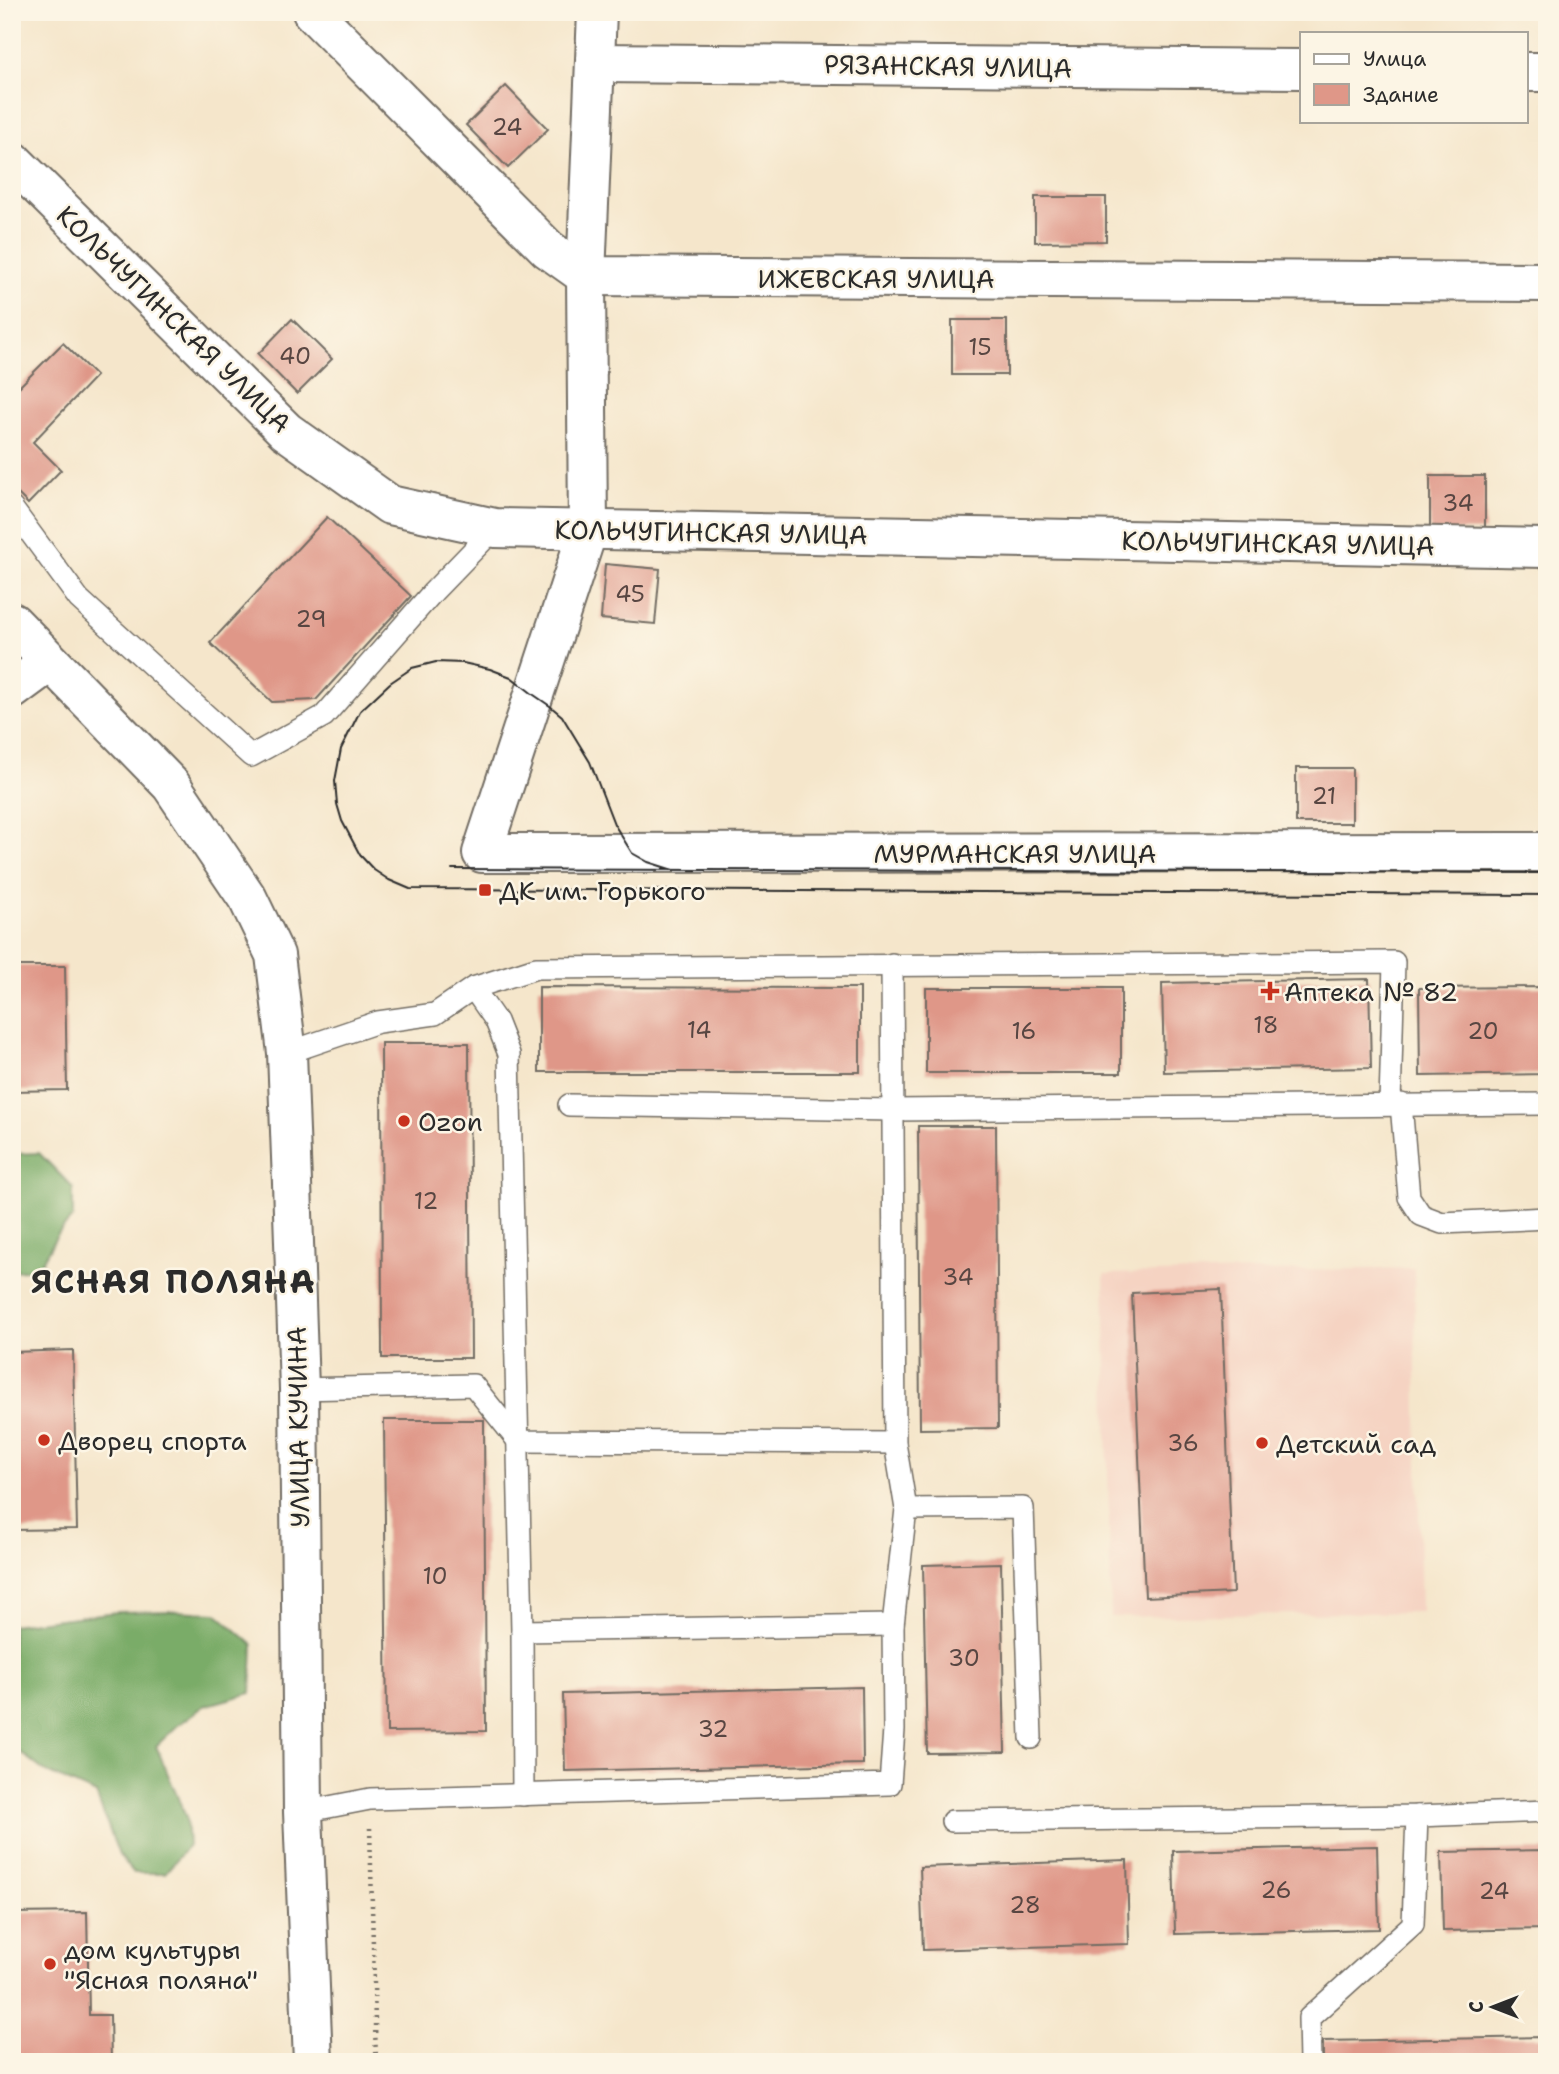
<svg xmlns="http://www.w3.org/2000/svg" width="1559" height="2074" viewBox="0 0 1559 2074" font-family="'Shantell Sans',sans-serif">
  <rect width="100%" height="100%" fill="#fcf5e5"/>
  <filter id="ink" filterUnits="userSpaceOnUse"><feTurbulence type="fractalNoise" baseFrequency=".0143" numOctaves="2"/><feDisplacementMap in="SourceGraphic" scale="14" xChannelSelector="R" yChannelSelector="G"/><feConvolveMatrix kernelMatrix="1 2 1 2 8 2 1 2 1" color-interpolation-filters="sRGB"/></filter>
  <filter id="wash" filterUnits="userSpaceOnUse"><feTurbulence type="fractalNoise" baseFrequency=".00686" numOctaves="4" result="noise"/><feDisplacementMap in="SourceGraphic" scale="28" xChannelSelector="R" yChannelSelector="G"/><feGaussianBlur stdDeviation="1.57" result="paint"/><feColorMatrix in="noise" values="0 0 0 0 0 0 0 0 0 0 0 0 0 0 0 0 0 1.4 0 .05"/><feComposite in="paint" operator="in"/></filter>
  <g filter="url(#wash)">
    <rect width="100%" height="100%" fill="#f5e6cb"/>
    <polygon fill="#f5d3c2" points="1414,1268 1421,1612 1111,1617 1104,1274"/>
    <g fill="#7aac67" stroke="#526c49" stroke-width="2">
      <polygon points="39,1153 73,1188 73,1217 57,1235 38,1269 12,1271 12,1154"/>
      <polygon points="173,1611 216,1613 253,1645 251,1693 204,1706 177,1726 156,1746 186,1817 188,1846 165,1873 134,1873 119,1855 96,1794 44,1771 16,1749 12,1749 12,1625 117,1612"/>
    </g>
    <g id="blocks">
      <g fill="#df9788">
        <polygon points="506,86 548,129 508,168 466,125"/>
        <polygon points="1035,197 1106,197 1106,241 1035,242"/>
        <polygon points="292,319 332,359 297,394 258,354"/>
        <rect x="952" y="320" width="55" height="55"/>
        <polygon points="63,343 96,376 33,442 61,470 28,504 12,488 12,394"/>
        <rect x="1430" y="476" width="55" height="55"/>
        <polygon points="327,517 411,596 316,700 272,702 210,643"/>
        <polygon points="605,564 660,569 655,624 601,619"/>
        <rect x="1296" y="768" width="56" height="55"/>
        <polygon points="12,966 65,966 67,1090 12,1091"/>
        <polygon points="1369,979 1371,1068 1164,1072 1162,983"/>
        <polygon points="539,987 860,988 860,1072 539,1072"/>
        <polygon points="1547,987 1547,1074 1420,1076 1419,988"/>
        <rect x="926" y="988" width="195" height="85"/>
        <polygon points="381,1043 469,1043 471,1358 382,1358"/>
        <polygon points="918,1126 996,1126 998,1428 920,1429"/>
        <polygon points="1221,1289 1233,1593 1145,1597 1132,1293"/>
        <polygon points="73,1350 77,1529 12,1530 12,1352"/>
        <polygon points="384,1420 484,1420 486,1731 387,1732"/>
        <polygon points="1001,1563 1005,1752 927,1753 923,1565"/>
        <polygon points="862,1687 863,1764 565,1771 563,1694"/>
        <polygon points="1377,1846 1379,1929 1175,1934 1173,1851"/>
        <polygon points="1547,1850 1547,1929 1443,1931 1441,1852"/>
        <polygon points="1127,1860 1129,1944 923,1950 920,1867"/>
        <polygon points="87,1912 89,2015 110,2015 111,2062 12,2062 12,1913"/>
        <polygon points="1547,2037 1547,2062 1323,2062 1323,2041"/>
      </g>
    </g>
  </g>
  <g filter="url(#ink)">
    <use href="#blocks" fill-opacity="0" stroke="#726c63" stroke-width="2"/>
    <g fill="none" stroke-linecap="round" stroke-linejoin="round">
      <g stroke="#726c63" stroke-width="24">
        <g id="lane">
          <polyline points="12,508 79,599 251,756 324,716 433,592 495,528"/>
          <polyline points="473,988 496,1021 509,1054 522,1631 523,1795"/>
          <polyline points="287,1053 378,1022 435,1014 473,988 536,968 1394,962 1390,1104"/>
          <polyline points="1401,1104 1409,1197 1421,1215 1442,1223 1547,1218"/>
          <polyline points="569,1105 893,1110 1547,1104"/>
          <polyline points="299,1389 473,1385 518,1441 895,1443"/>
          <polyline points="906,1509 1023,1508 1031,1738"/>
          <polyline points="522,1631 893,1625"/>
          <polyline points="303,1812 370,1799 890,1784 894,1730 893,1625 906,1509 895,1443 892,964"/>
          <polyline points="952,1821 1417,1816 1547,1811"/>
          <polyline points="1310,2062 1309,2018 1413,1924 1417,1816"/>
        </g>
      </g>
      <g stroke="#726c63" stroke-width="42">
        <g id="street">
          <polyline points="312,12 548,249 586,276 1547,282"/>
          <polyline points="597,12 586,276 588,530 482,853 1547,852"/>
          <polyline points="595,63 1302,69"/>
          <polyline points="1526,72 1547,72"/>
          <polyline points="12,160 286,431 390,505 495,528 1547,548"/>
          <polyline points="12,690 50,662"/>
        </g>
      </g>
      <g stroke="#726c63" stroke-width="42">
        <polyline id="secondary" points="12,622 171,785 248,899 275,955 287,1053 292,1183 299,1389 303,1812 313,2062"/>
      </g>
      <polyline stroke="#726c63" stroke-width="4.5" stroke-dasharray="2 5" stroke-linecap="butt" points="370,1828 376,2062"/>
      <use href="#lane" stroke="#fff" stroke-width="21"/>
      <use href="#street" stroke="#fff" stroke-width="38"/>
      <use href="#secondary" stroke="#fff" stroke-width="38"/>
      <g stroke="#2b2b2b" stroke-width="2">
        <polyline points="452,869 1547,873"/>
        <polyline points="673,870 648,862 632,853 614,824 590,762 562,716 550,706 534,695 511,677 490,669 463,663 436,662 412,668 390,683 360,711 341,749 335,781 337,804 342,821 360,855 374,870 389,880 410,889 1547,895"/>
      </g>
    </g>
  </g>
  <g fill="#c8321e" stroke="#fcf5e5" stroke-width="2.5">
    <rect x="478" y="883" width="14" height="14" rx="3.5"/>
    <path d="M1266.5 980.5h7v7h7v7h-7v7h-7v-7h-7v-7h7z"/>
    <circle cx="404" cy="1121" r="7"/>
    <circle cx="44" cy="1440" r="7"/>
    <circle cx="1262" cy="1443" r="7"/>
    <circle cx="50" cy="1964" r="7"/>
  </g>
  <g text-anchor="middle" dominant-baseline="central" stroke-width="5" stroke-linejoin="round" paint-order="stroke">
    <g font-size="23" fill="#584642">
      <text x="507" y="127">24</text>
      <text x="980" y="347">15</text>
      <text x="295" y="356">40</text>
      <text x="1458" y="503">34</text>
      <text x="630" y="594">45</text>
      <text x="311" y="619">29</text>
      <text x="1324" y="796">21</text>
      <text x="1266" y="1025">18</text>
      <text x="699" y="1030">14</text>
      <text x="1024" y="1031">16</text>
      <text x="1483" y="1031">20</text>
      <text x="426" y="1201">12</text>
      <text x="958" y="1277">34</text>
      <text x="1183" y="1443">36</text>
      <text x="435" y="1576">10</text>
      <text x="964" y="1658">30</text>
      <text x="713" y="1729">32</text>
      <text x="1276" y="1890">26</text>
      <text x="1494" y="1891">24</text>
      <text x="1025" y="1905">28</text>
    </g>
    <g font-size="26" fill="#2b2b2b" stroke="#fcf5e5">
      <text transform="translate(948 66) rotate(1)">РЯЗАНСКАЯ УЛИЦА</text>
      <text x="876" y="278">ИЖЕВСКАЯ УЛИЦА</text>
      <text transform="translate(174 319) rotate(44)">КОЛЬЧУГИНСКАЯ УЛИЦА</text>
      <text transform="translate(711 532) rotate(1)">КОЛЬЧУГИНСКАЯ УЛИЦА</text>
      <text transform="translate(1278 543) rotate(1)">КОЛЬЧУГИНСКАЯ УЛИЦА</text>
      <text x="1015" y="853">МУРМАНСКАЯ УЛИЦА</text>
      <text transform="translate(298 1427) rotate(-91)">УЛИЦА КУЧИНА</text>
    </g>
    <g font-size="26" fill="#2b2b2b" stroke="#fcf5e5" text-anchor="start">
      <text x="499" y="890">ДК им. Горького</text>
      <text x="1284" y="991">Аптека № 82</text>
      <text x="418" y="1121">Ozon</text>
      <text x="58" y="1440">Дворец спорта</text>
      <text x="1276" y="1443">Детский сад</text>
      <text x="64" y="1949">дом культуры<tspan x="64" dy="30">"Ясная поляна"</tspan></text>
    </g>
    <g font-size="33" font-weight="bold" letter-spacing="2" fill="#2b2b2b" stroke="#fcf5e5">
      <text x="174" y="1281">ЯСНАЯ ПОЛЯНА</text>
    </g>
  </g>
  <rect width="1559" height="2074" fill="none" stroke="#fcf5e5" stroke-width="42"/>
  <rect x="1300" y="32" width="228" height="91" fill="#fcf5e5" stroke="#a8a49b" stroke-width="2"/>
  <rect x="1314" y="54" width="35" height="10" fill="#ffffff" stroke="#a8a49b" stroke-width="2"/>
  <text x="1363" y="66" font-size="21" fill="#2b2b2b">Улица</text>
  <rect x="1314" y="84" width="35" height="21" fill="#df9788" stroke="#a8a49b" stroke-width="2"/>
  <text x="1363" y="102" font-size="21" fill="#2b2b2b">Здание</text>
  <g transform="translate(1493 2007) rotate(270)" stroke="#fcf5e5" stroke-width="5" paint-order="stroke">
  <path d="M0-5L12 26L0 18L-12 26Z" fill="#2b2b2b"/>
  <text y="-10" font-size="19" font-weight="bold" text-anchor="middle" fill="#2b2b2b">С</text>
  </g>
</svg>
